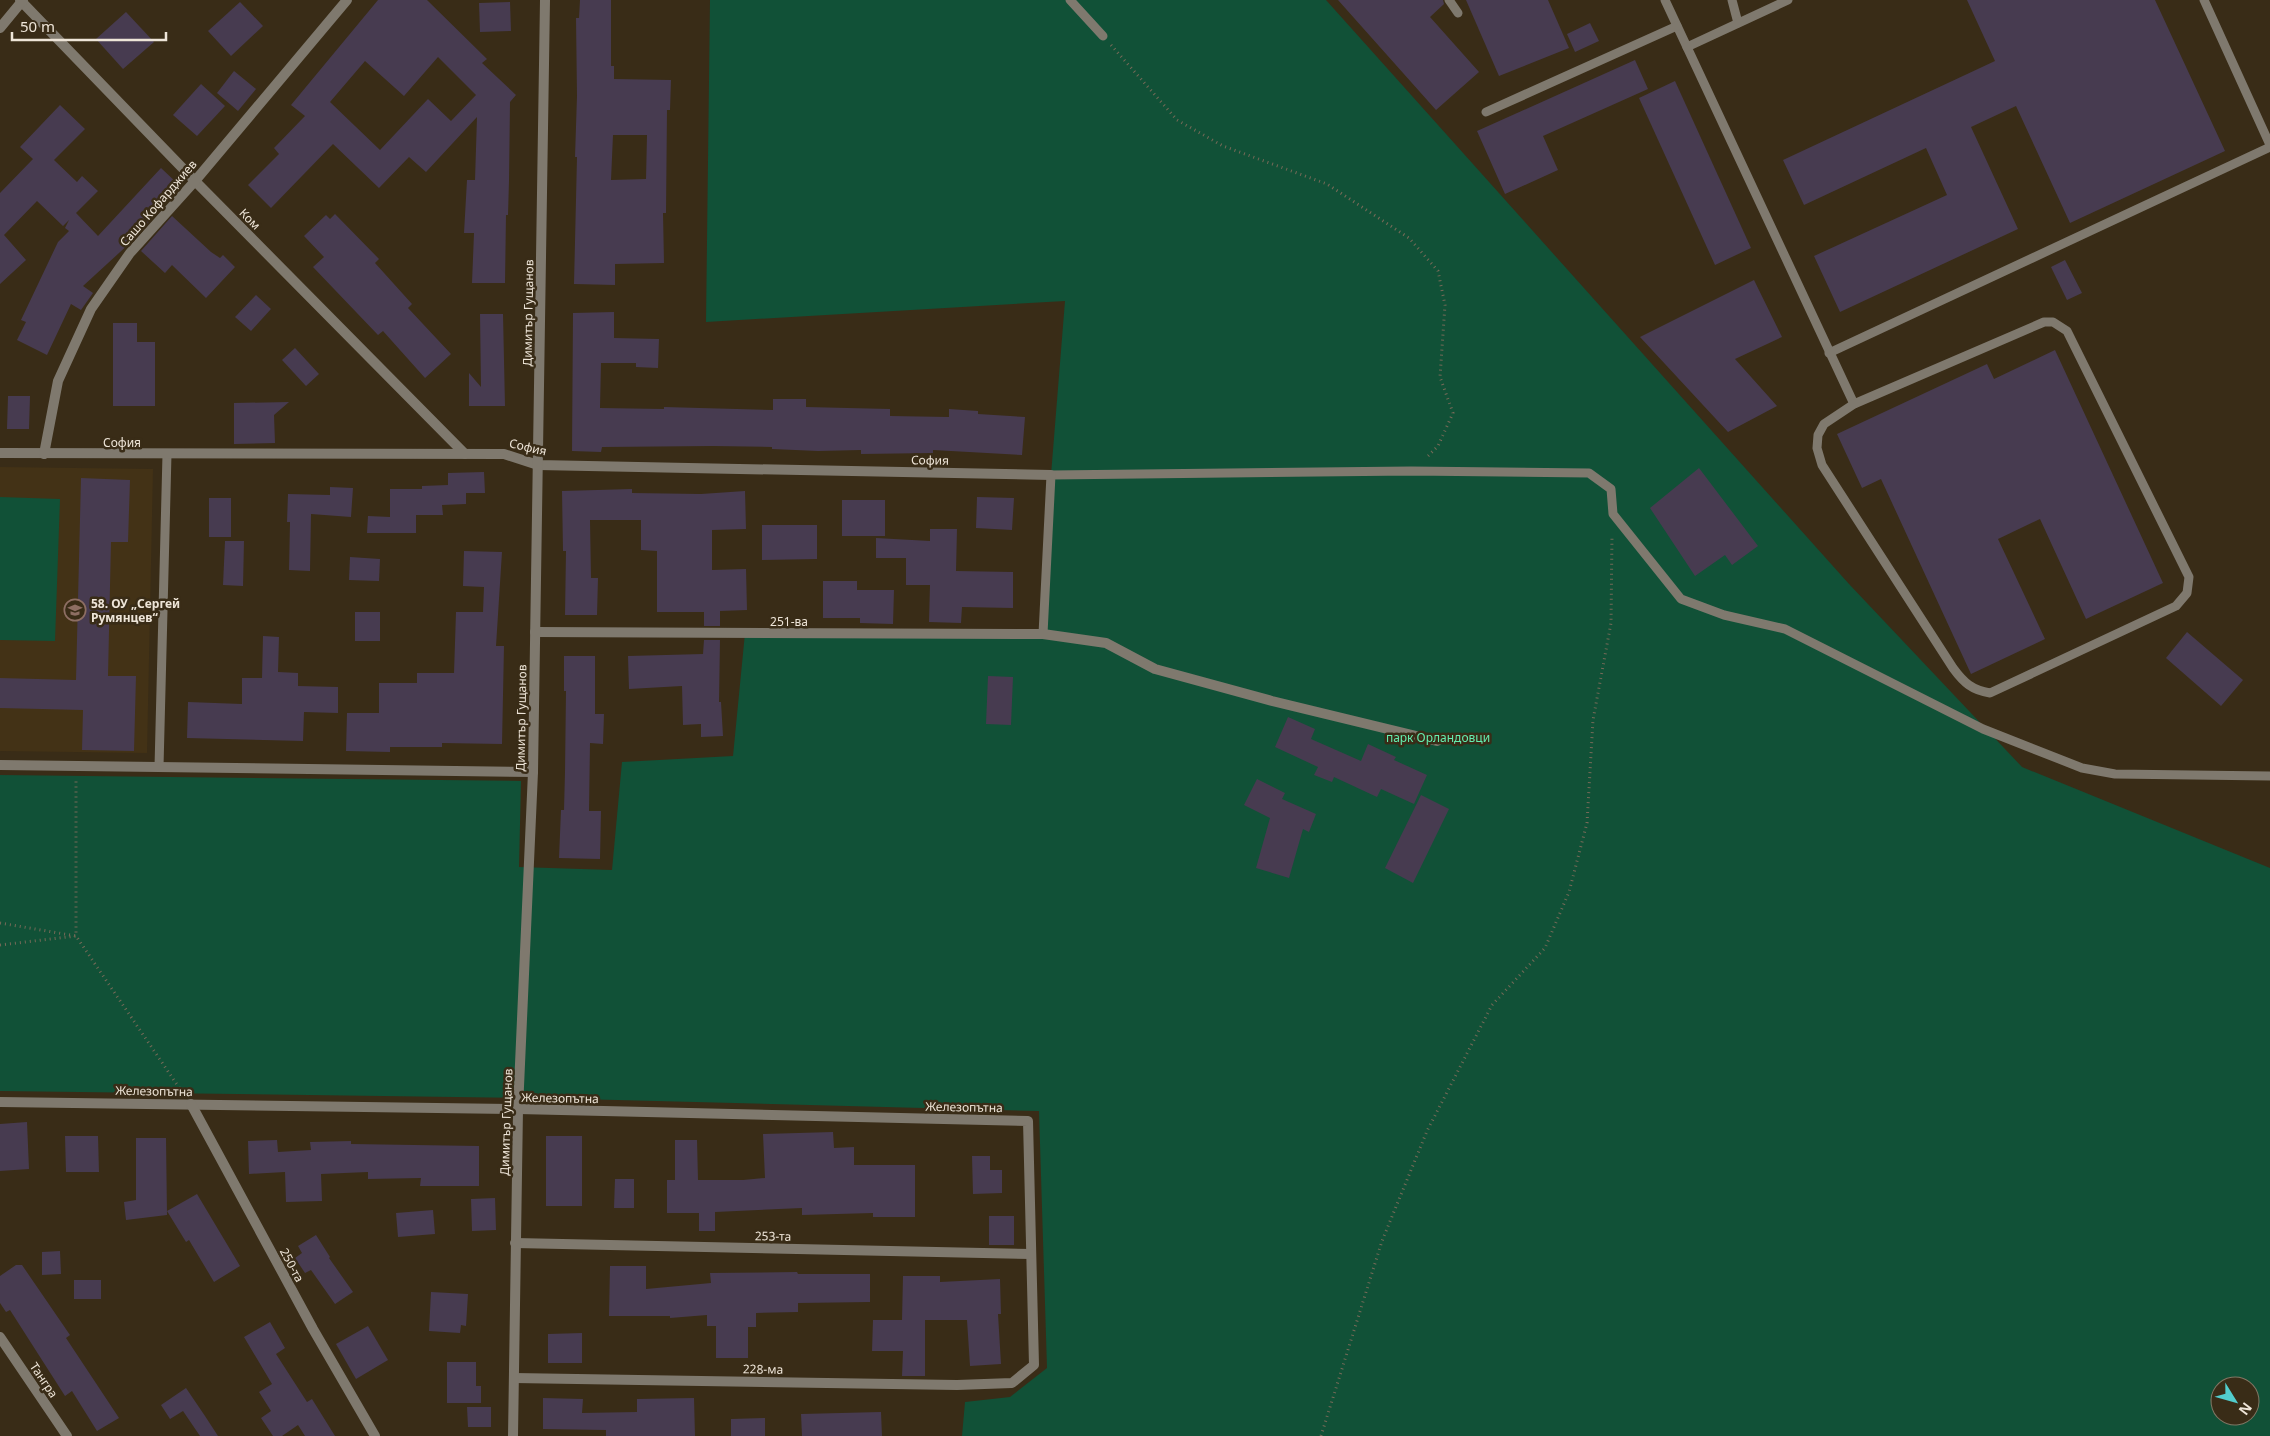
<svg xmlns="http://www.w3.org/2000/svg" width="2270" height="1436" viewBox="0 0 2270 1436" font-family="'Noto Sans',sans-serif">
  <rect width="100%" height="100%" fill="#392c17"/>
  <polygon fill="#433216" points="0,467 153,469 147,753 0,751"/>
  <g fill="#115137" fill-rule="evenodd">
    <path d="M710 0H1326L1849 584 2022 767 2270 868V1436H962L965 1402 1010 1397 1047 1368 1039 1111 538 1098 0 1091V775L521 781 519 867 612 870 622 762 733 756 745 633 1043 634 1051 475 1065 301 706 322ZM2220 1386H2250V1416H2220Z"/>
    <polygon points="0,497 60,499 55,641 0,640"/>
  </g>
  <g fill="#473b50" fill-rule="evenodd">
    <path d="M378 0H427L487 59 482 63 516 95 510 102 509 181 508 215H506L505 283H472L474 233H464L467 180H475L477 117 426 172 409 157 379 188 333 144 271 208 248 185 279 154 274 148 305 116 291 105ZM438 57 476 95 451 121 428 99 380 150 330 102 365 61 404 96Z"/>
    <path d="M580 0H611V66H614V79L671 80 670 110H667L666 213H663L664 263 615 264V285L574 284 577 157H575L577 96 576 18H579ZM613 135H647L646 179 611 180Z"/>
    <polygon points="1338,0 1443,0 1444,4 1430,17 1479,72 1436,110"/>
    <polygon points="1466,0 1548,0 1569,48 1499,76"/>
    <polygon points="1967,0 2155,0 2225,151 2070,223 2016,106 1971,127 2018,229 1840,312 1814,256 1947,195 1926,148 1804,205 1783,160 1995,61"/>
    <polygon points="240,2 263,26 231,56 208,31"/>
    <polygon points="510,2 511,31 480,32 479,3"/>
    <polygon points="126,12 154,42 123,69 96,39"/>
    <polygon points="1590,23 1599,41 1575,52 1567,34"/>
    <polygon points="1635,60 1648,89 1543,136 1558,170 1505,194 1477,131"/>
    <polygon points="234,71 256,89 238,111 217,93"/>
    <polygon points="1675,81 1751,248 1715,265 1639,98"/>
    <polygon points="201,84 225,106 197,136 173,115"/>
    <polygon points="60,105 85,129 54,160 77,182 82,176 98,191 76,213 98,236 161,168 179,185 160,205 162,207 131,242 83,286 93,293 81,310 71,304 47,355 17,340 26,322 21,320 58,242 69,231 65,228 69,220 63,226 37,201 4,235 26,260 0,284 0,193 33,159 20,147"/>
    <polygon points="335,214 379,259 375,263 412,304 408,308 451,354 425,378 383,331 378,335 313,267 324,257 304,236 326,215 330,219"/>
    <polygon points="172,216 211,252 220,258 223,255 235,267 206,298 172,265 165,273 141,251"/>
    <polygon points="2065,260 2082,293 2067,300 2051,267"/>
    <polygon points="1754,280 1782,337 1735,359 1777,406 1728,432 1640,337"/>
    <polygon points="256,295 271,309 251,331 235,317"/>
    <polygon points="614,312 614,338 659,339 658,368 636,367 636,363 601,363 600,408 664,409 664,407 773,410 773,399 806,399 806,407 890,409 890,416 949,417 949,409 978,411 978,414 1025,417 1022,455 933,450 933,453 861,454 861,450 818,451 772,449 772,447 713,446 602,447 601,452 572,451 573,313"/>
    <polygon points="480,314 503,314 505,406 469,406 469,373 481,387"/>
    <polygon points="113,323 137,323 137,342 155,342 155,406 113,406"/>
    <polygon points="295,348 319,374 306,386 282,360"/>
    <polygon points="2055,350 2163,583 2086,619 2040,519 1998,539 2045,639 1971,674 1881,479 1862,488 1837,434 1987,364 1994,379"/>
    <polygon points="8,396 30,396 29,429 7,429"/>
    <polygon points="289,402 274,415 275,443 234,444 234,403"/>
    <polygon points="1699,468 1758,546 1732,565 1725,555 1695,576 1650,508"/>
    <polygon points="484,472 485,493 466,493 466,504 442,505 443,515 416,515 416,533 367,533 368,516 390,517 390,489 422,489 422,486 448,485 448,473"/>
    <polygon points="81,478 130,480 128,542 111,542 108,676 136,676 134,751 82,750 83,710 0,708 0,678 76,680"/>
    <polygon points="330,487 353,488 351,517 311,514 310,571 289,570 290,522 287,522 288,494 330,495"/>
    <polygon points="632,489 632,493 701,494 745,491 746,529 712,530 712,570 746,569 747,610 720,611 720,626 704,626 704,612 657,612 657,551 641,550 641,520 590,520 591,578 598,578 597,615 565,615 566,551 563,551 562,491"/>
    <polygon points="977,497 1014,498 1012,530 976,528"/>
    <rect x="209" y="498" width="22" height="39"/>
    <rect x="842" y="500" width="43" height="36"/>
    <polygon points="762,525 817,525 817,559 762,560"/>
    <polygon points="930,529 957,529 956,571 1013,572 1013,608 962,607 961,623 929,622 930,585 906,585 906,558 876,558 876,538 930,541"/>
    <polygon points="225,541 244,541 243,586 223,585"/>
    <polygon points="464,551 502,552 496,646 504,646 502,744 442,743 442,747 390,747 390,752 346,751 347,713 379,713 379,683 417,683 417,673 454,673 456,612 483,612 484,587 463,586"/>
    <polygon points="350,557 380,559 379,581 349,580"/>
    <polygon points="823,581 857,581 857,590 894,590 893,624 860,623 860,618 823,618"/>
    <rect x="355" y="612" width="25" height="29"/>
    <polygon points="2187,632 2243,680 2221,706 2166,658"/>
    <polygon points="263,636 279,637 278,672 298,673 298,686 338,687 338,713 304,712 303,741 187,738 188,702 242,704 242,678 262,678"/>
    <polygon points="704,640 720,640 719,702 721,702 723,736 701,737 701,724 683,725 682,686 629,689 628,656 703,654"/>
    <polygon points="564,656 595,656 595,714 604,714 603,744 590,743 589,811 601,811 600,859 559,858 561,810 564,810 565,772 566,691 564,691"/>
    <polygon points="988,676 1013,677 1011,725 986,724"/>
    <polygon points="1288,717 1315,729 1311,739 1361,761 1368,744 1396,757 1394,760 1427,775 1414,804 1381,789 1377,797 1334,777 1332,782 1314,775 1318,767 1275,747"/>
    <polygon points="1257,779 1285,793 1282,799 1316,814 1309,832 1303,829 1289,878 1256,868 1270,818 1244,805"/>
    <polygon points="1421,795 1449,809 1413,883 1385,868"/>
    <polygon points="27,1122 29,1169 0,1171 0,1124"/>
    <polygon points="833,1132 834,1148 854,1147 854,1165 915,1165 915,1217 873,1217 873,1213 802,1215 802,1208 715,1212 715,1231 699,1231 699,1213 667,1213 667,1180 675,1180 675,1140 697,1140 698,1180 743,1180 765,1178 763,1134"/>
    <polygon points="65,1136 98,1136 99,1172 66,1172"/>
    <rect x="546" y="1136" width="36" height="70"/>
    <polygon points="136,1138 166,1138 167,1215 126,1220 124,1202 136,1200"/>
    <polygon points="277,1140 278,1152 311,1150 310,1142 351,1141 351,1144 479,1146 479,1186 420,1186 421,1178 368,1179 368,1172 321,1174 322,1201 286,1202 285,1172 249,1174 248,1141"/>
    <polygon points="972,1156 990,1156 990,1170 1002,1170 1002,1193 973,1194"/>
    <polygon points="615,1179 634,1179 634,1208 614,1208"/>
    <polygon points="197,1194 240,1266 214,1282 189,1240 186,1242 167,1211"/>
    <polygon points="495,1198 496,1230 472,1231 471,1199"/>
    <polygon points="433,1210 435,1234 398,1237 396,1213"/>
    <rect x="989" y="1216" width="25" height="29"/>
    <polygon points="316,1235 330,1257 329,1258 353,1292 335,1304 311,1270 305,1273 295,1258 302,1253 298,1246"/>
    <polygon points="60,1251 61,1274 42,1275 42,1252"/>
    <polygon points="16,1265 22,1265 70,1335 66,1338 119,1418 97,1431 72,1391 65,1396 10,1310 6,1312 0,1303 0,1276"/>
    <polygon points="610,1266 646,1266 646,1289 711,1283 710,1273 797,1272 798,1274 870,1274 870,1302 798,1303 798,1312 756,1313 756,1327 748,1327 748,1358 716,1358 716,1326 707,1326 707,1315 670,1318 670,1316 609,1316"/>
    <polygon points="903,1276 940,1276 940,1282 1000,1279 1001,1314 998,1314 1001,1364 970,1366 967,1320 925,1320 925,1376 902,1376 903,1351 872,1351 873,1320 902,1320"/>
    <rect x="74" y="1280" width="27" height="19"/>
    <polygon points="431,1292 468,1294 466,1326 461,1325 460,1333 429,1331"/>
    <polygon points="270,1322 285,1348 276,1354 307,1402 312,1399 335,1436 305,1436 298,1425 282,1436 273,1436 261,1418 271,1411 259,1392 272,1384 244,1337"/>
    <polygon points="368,1326 388,1360 356,1379 336,1344"/>
    <polygon points="582,1333 582,1363 548,1363 548,1334"/>
    <polygon points="447,1362 476,1362 476,1386 481,1386 481,1403 447,1403"/>
    <polygon points="186,1388 205,1416 218,1436 200,1436 183,1411 170,1419 161,1405"/>
    <polygon points="543,1398 583,1399 582,1413 637,1412 637,1399 694,1398 695,1436 606,1436 606,1430 543,1429"/>
    <polygon points="467,1407 491,1407 491,1427 468,1427"/>
    <polygon points="881,1412 882,1436 802,1436 801,1414"/>
    <polygon points="765,1418 765,1436 731,1436 731,1419"/>
  </g>
  <g fill="none" stroke-linecap="round" stroke-linejoin="round">
    <g stroke="#766a58" stroke-width="3" stroke-dasharray="1 4" stroke-linecap="butt">
      <polyline points="1111,45 1177,120 1223,146 1327,184 1409,238 1438,271 1445,305 1440,377 1453,413 1438,446 1428,456"/>
      <polyline points="0,923 76,936 180,1089"/>
      <polyline points="0,945 76,936 76,781"/>
      <polyline points="1321,1436 1382,1241 1427,1131 1492,1005 1545,948 1569,892 1587,823 1593,720 1611,623 1612,535"/>
    </g>
    <g stroke="#7f796e" stroke-width="9">
      <polyline points="1070,0 1103,36"/>
      <polyline points="1449,0 1458,13"/>
      <polyline points="1665,0 1854,404"/>
      <polyline points="1732,0 1738,23"/>
      <polyline points="2204,0 2270,145"/>
      <polyline points="1687,47 1788,0"/>
      <polyline points="1486,112 1677,26"/>
      <path d="M2044 322H2053L2067 331 2189 577 2187 593 2176 606 1990 693C1972 690 1964 683 1953 668L1822 465 1817 448 1818 435 1824 424 1854 404Z"/>
      <polyline points="1829,353 2270,147"/>
      <polyline points="1043,634 1051,475 1411,471 1589,473 1611,489 1613,514 1681,599 1724,615 1785,629 1983,729 2082,768 2115,774 2270,776"/>
      <polyline points="159,767 167,454"/>
    </g>
    <g stroke="#7f796e" stroke-width="10">
      <polyline points="20,0 195,181 465,454"/>
      <polyline points="0,28 23,0"/>
      <polyline points="0,453 504,454 538,465 1051,475"/>
      <polyline points="44,454 58,381 91,309 130,253 195,181 347,0"/>
      <polyline points="535,632 1043,634 1106,643 1155,669 1272,701 1437,741"/>
      <polyline points="0,765 533,772"/>
      <polyline points="0,1102 518,1109 1028,1121 1034,1365 1012,1383 957,1385 514,1378"/>
      <polyline points="191,1104 313,1329 375,1436"/>
      <polyline points="515,1243 1031,1254"/>
      <polyline points="0,1337 67,1436"/>
      <polyline points="513,1436 518,1109 533,772 545,0"/>
    </g>
  </g>
  <defs>
    <g id="school-ring" transform="scale(1.125)"><circle r="9.5" fill="#392c17" stroke="#8d6e63" stroke-width="1.5"/><path d="M0-5L7-2L0 1L-7-2ZM-4 1L0 2.5L4 1V4Q0 6-4 4Z" fill="#8d6e63"/></g>
  </defs>
  <g fill-rule="evenodd">
    <use href="#school-ring" x="75" y="610"/>
  </g>
  <g text-anchor="middle" dominant-baseline="central" stroke-width="5" stroke-linejoin="round" paint-order="stroke">
    <g font-size="12" fill="#eee5d8" stroke="#392c17">
      <text transform="translate(158 203) rotate(-49)">Сашо Кофарджиев</text>
      <text transform="translate(250 219) rotate(45)">Ком</text>
      <text transform="translate(528 313) rotate(-89)">Димитър Гущанов</text>
      <text x="122" y="442">София</text>
      <text transform="translate(528 447) rotate(13)">София</text>
      <text transform="translate(930 460) rotate(1)">София</text>
      <text x="789" y="621">251-ва</text>
      <text transform="translate(521 718) rotate(-89)">Димитър Гущанов</text>
      <text transform="translate(154 1091) rotate(1)">Железопътна</text>
      <text transform="translate(560 1098) rotate(1)">Железопътна</text>
      <text transform="translate(964 1107) rotate(1)">Железопътна</text>
      <text transform="translate(506 1122) rotate(-88)">Димитър Гущанов</text>
      <text transform="translate(773 1236) rotate(1)">253-та</text>
      <text transform="translate(292 1265) rotate(62)">250-та</text>
      <text transform="translate(763 1369) rotate(1)">228-ма</text>
      <text transform="translate(44 1380) rotate(56)">Тангра</text>
    </g>
    <g font-size="12" font-weight="bold" fill="#eee5d8" stroke="#392c17" text-anchor="start">
      <text x="91" y="603">58. ОУ „Сергей<tspan x="91" dy="14">Румянцев“</tspan></text>
    </g>
    <g font-size="12" fill="#65efb0" stroke="#392c17">
      <text x="1438" y="737">парк Орландовци</text>
    </g>
  </g>
  <g transform="translate(2235 1401) rotate(127)"><circle r="24" fill="#392c17" stroke="#817664"/>
  <path d="M0-4L9 19L0 12L-9 19Z" fill="#52cdcd"/>
  <text y="-8" font-size="14" font-weight="bold" text-anchor="middle" fill="#eee5d8">N</text>
  </g>
  <path d="M12 32v8h154v-8" fill="none" stroke="#eee5d8" stroke-width="2.5"/>
  <text x="20" y="32" font-size="15" fill="#eee5d8" stroke="#392c17" stroke-width="4" paint-order="stroke">50 m</text>
</svg>
